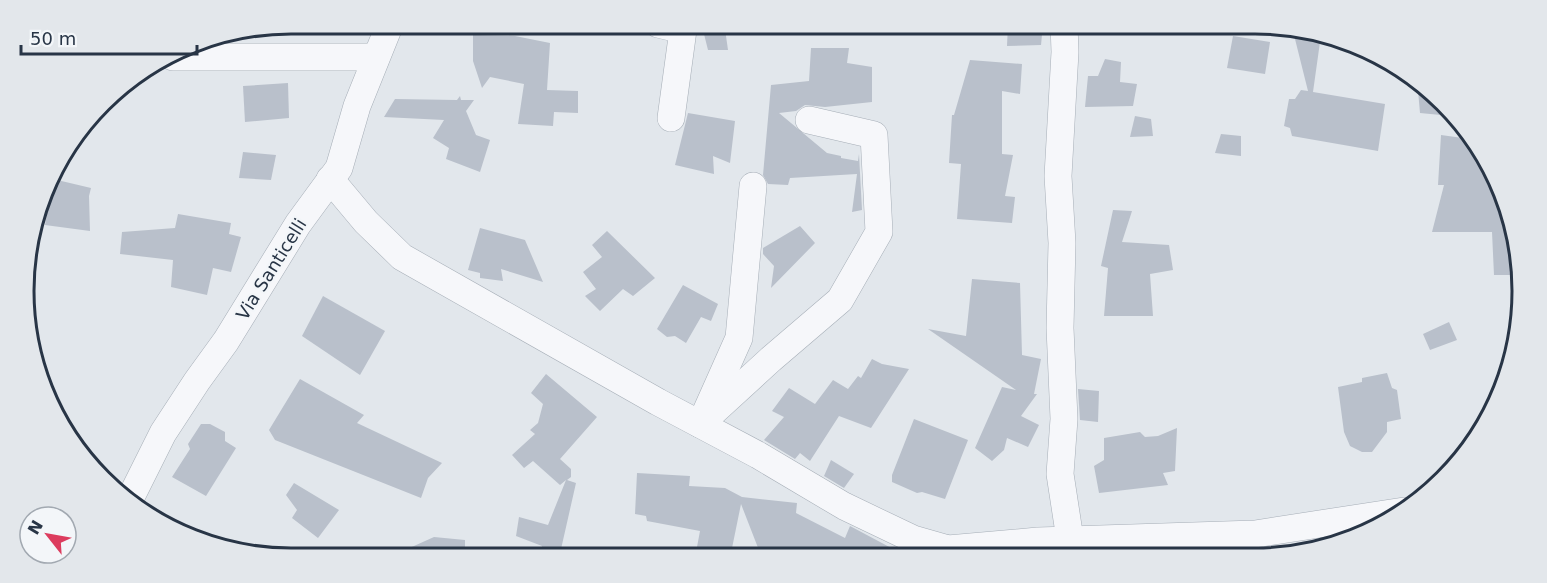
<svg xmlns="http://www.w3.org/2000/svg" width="1547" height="583" viewBox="0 0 1547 583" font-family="'DejaVu Sans',sans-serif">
  <rect width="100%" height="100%" fill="#e2e7ec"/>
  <g fill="#b9c0cb">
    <polygon points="1008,24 1043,24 1041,45 1007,46"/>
    <polygon points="725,29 728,50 708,50 703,30"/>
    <polygon points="473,35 515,36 550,43 547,90 578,91 578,113 554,112 553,126 518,124 524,84 490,77 482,88 473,61"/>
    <polygon points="1294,35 1320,42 1313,92 1385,104 1378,151 1292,136 1290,128 1284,126 1289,99 1295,99 1301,90 1308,91"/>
    <polygon points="1233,36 1270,42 1265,74 1227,68"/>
    <polygon points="811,48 849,48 847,63 872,67 872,102 825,107 805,105 796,111 779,113 827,153 841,156 841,158 858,161 859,154 862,210 852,212 857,174 790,178 788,185 768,184 763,175 771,85 809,81"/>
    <polygon points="1105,59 1121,62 1120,82 1137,84 1133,106 1085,107 1088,76 1098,76"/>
    <polygon points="970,60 1022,64 1020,94 1002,91 1002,154 1013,155 1005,196 1015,197 1012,223 957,219 961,164 949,163 952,115 954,115"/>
    <polygon points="1417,79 1419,79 1451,116 1420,113"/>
    <polygon points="288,83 289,118 245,122 243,86"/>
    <polygon points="460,96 461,100 474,100 466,111 476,135 490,140 480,172 446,159 449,148 433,138 444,120 384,117 395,99 457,100"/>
    <polygon points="688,113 735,121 730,163 713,156 714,174 675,165"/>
    <polygon points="1135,116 1151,119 1153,136 1130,137"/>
    <polygon points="1221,134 1241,136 1241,156 1215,153"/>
    <polygon points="1441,135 1470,139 1487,158 1521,257 1520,275 1494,275 1492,232 1432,232 1444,185 1438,185"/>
    <polygon points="243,152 276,155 271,180 239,178"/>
    <polygon points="53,179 91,188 89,196 90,231 45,225"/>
    <polygon points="1113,210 1132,211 1122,242 1169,245 1173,270 1150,274 1153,316 1104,316 1108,268 1101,266"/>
    <polygon points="178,214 231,223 229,234 241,237 231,272 213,268 207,295 171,287 173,260 120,254 122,232 175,228"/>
    <polygon points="800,226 815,243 771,288 774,266 763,254 763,248"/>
    <polygon points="480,228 525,240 543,282 501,269 503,281 480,278 480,273 468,270"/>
    <polygon points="607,231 655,278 633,296 623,289 600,311 585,296 596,289 583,272 602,257 592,245"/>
    <polygon points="972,279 1020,283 1022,355 1041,359 1034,394 1037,394 1021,416 1039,425 1028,447 1007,438 1004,450 992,461 975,448 1002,387 1016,390 928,329 966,336"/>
    <polygon points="683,285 718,304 711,321 701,317 686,343 675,336 667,337 657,329"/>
    <polygon points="323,296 385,331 360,375 302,336"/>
    <polygon points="1449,322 1457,340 1430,350 1423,334"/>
    <polygon points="872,359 882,364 909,369 871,428 839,416 810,461 800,453 795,459 764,440 784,417 772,411 789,388 815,404 833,380 848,389 858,376 861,378"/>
    <polygon points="1387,373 1392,388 1397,390 1401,419 1387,422 1387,432 1372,452 1362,452 1350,446 1344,432 1338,387 1362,382 1362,378"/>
    <polygon points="546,374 597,417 560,459 571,469 571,477 567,480 576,483 559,558 539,558 542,546 516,536 519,517 548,525 566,480 560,485 533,461 524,468 512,455 535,434 530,430 538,423 543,404 531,393"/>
    <polygon points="300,379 364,415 357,423 442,463 428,478 421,498 275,440 269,430"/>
    <polygon points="1078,389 1099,391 1098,422 1080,420"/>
    <polygon points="914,419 968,440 945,499 922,492 917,493 892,482 892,475"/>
    <polygon points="201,424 210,424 225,432 225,441 236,448 206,496 172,477 190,449 188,444"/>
    <polygon points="1177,428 1175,471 1163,473 1168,485 1099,493 1094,466 1104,460 1104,438 1140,432 1145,437 1158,436"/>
    <polygon points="831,460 854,474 844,488 824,476"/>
    <polygon points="637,473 690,476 689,486 725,488 742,497 797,503 796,513 845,538 850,526 910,558 762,558 741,504 730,558 699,558 697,547 700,531 647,521 646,516 635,514"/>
    <polygon points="294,483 339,510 318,538 292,518 297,510 286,495"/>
    <polygon points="434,537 465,540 465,559 385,559"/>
  </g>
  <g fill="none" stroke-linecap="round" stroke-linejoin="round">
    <g stroke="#a6aeb7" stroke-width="28">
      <g id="minor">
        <polyline points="658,24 683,30 671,118"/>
        <polyline points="1064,24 1065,52 1058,176 1062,243 1060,328 1064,419 1060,474 1070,539"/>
        <polyline points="173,57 376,57"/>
        <polyline points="330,179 366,222 402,257 658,402 758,455 844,506 913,539 948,549 1038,541 1255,534 1404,511"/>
        <polyline points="706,412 739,338 753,186"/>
        <polyline points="700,424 771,359 840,300 879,232 874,135 809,120"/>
        <polyline points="128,503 163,433 197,381 226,341 298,224 339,168 357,106 390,24"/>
      </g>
    </g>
    <use href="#minor" stroke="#f6f7fa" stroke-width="27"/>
  </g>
  <g text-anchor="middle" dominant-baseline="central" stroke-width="4.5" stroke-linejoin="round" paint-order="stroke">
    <g font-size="18" fill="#283546" stroke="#f3f6f9">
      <text transform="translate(271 269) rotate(-58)">Via Santicelli</text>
    </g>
  </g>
  <path d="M0 0H1547V583H0ZM291 34H1255A257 257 0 0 1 1512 291V291A257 257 0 0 1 1255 548H291A257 257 0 0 1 34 291V291A257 257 0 0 1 291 34Z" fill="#e3e7eb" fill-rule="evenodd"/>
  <path fill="none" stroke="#283546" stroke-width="3" d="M291 34H1255A257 257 0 0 1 1512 291V291A257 257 0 0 1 1255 548H291A257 257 0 0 1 34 291V291A257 257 0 0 1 291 34Z"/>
  <g transform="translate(48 535) rotate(301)"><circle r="28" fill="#f3f6f9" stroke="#a2a9b1" stroke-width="1.5"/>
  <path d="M0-4.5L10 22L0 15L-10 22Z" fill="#dc3c5e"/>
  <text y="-9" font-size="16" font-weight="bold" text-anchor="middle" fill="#283546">N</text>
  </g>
  <path d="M21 45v9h176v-9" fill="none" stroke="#283546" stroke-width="3"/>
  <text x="30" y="45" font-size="18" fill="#283546" stroke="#f3f6f9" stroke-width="4.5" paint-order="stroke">50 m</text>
</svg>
